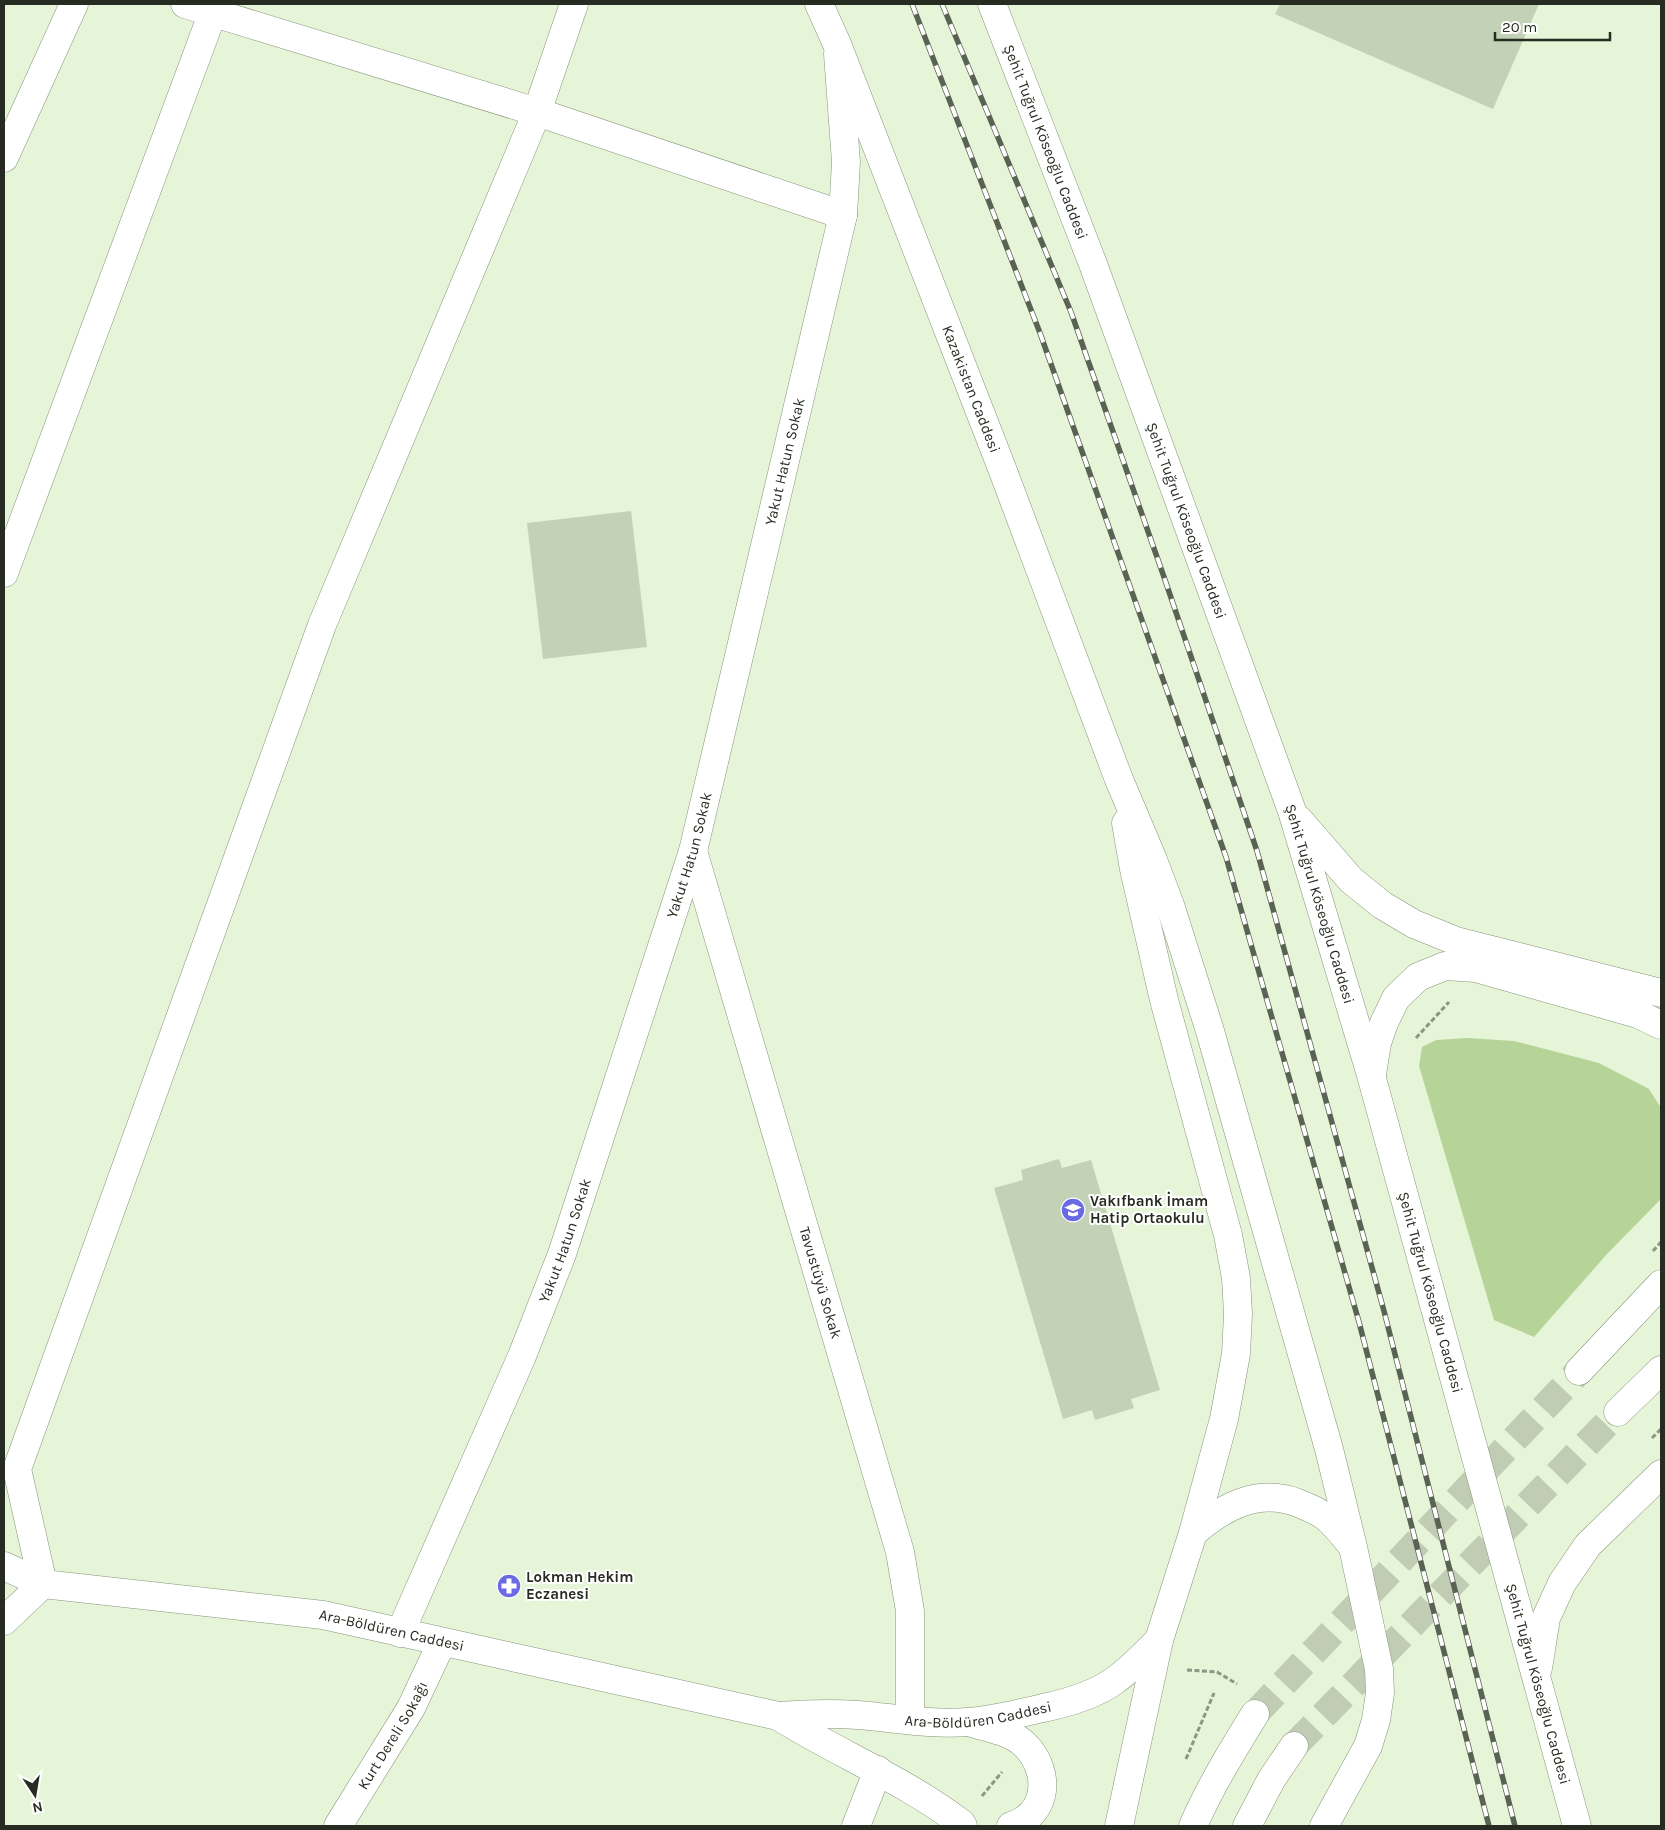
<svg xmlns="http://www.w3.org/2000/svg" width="1665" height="1830" viewBox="0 0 1665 1830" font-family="Karla,sans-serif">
  <rect width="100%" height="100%" fill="#e6f4d8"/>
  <polygon fill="#b7d498" points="1467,1038 1514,1041 1599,1063 1649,1089 1661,1108 1661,1199 1607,1254 1534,1337 1494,1320 1419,1066 1422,1047 1436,1040"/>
  <g fill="#c3d2b6">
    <polygon points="1280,4 1539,4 1493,109 1275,14"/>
    <polygon points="631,511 647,647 543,659 527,523"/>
    <polygon points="1059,1159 1062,1168 1091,1160 1160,1390 1131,1399 1134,1408 1095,1420 1092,1410 1063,1419 994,1188 1023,1180 1021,1170"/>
  </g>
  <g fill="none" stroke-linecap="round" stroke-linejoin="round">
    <g stroke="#c0ccb4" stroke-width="28" stroke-dasharray="28 14" stroke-linecap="butt">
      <polyline points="1255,1714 1579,1371"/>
      <polyline points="1294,1746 1618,1412"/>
    </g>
    <g stroke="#87947a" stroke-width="29">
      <g id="minor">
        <polyline points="185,4 537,112 843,215"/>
        <polyline points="4,158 74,4"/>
        <polyline points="4,573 216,4"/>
        <path id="s1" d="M693 851 900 1552 910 1611V1720"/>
        <path id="s2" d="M4 1566 43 1584 323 1615 778 1716C805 1714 831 1713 858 1715 895 1718 931 1725 968 1722 993 1720 1018 1714 1043 1708 1067 1703 1093 1696 1114 1681 1130 1670 1144 1655 1159 1640"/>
        <polyline points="4,1621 43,1584 17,1469 322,625 537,112 574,4"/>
        <path id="s3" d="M400 1633 522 1356 562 1254 693 851 843 215 846 162 838 54"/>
        <path d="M778 1716C839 1754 904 1780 961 1823L963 1826"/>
        <path d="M975 1724C991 1728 1013 1733 1025 1745 1051 1771 1049 1814 1011 1826"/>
        <path id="s4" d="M338 1826 411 1708 442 1642"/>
        <polyline points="856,1826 878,1770"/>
      </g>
    </g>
    <g stroke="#87947a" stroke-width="29">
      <g id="major">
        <path id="s5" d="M819 4 837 44 1003 471 1118 777 1153 860 1170 905 1210 1031 1329 1449 1353 1547 1379 1669 1380 1693 1376 1720 1368 1746 1324 1826"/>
        <path id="s6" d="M992 4 1093 264 1292 811 1371 1075 1577 1826"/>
        <polyline points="1299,820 1351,880 1382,905 1414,924 1456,941 1661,993"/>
        <polyline points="1372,1074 1377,1043 1384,1023 1396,998 1418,977 1445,966 1476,968 1638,1014 1661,1025"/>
        <polyline points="1579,1371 1661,1284"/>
        <polyline points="1618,1412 1661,1370"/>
        <path d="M1193 1533C1224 1506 1258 1488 1298 1503 1308 1507 1318 1511 1326 1517 1336 1525 1344 1536 1352 1546"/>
        <polyline points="1538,1668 1546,1618 1562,1583 1588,1545 1661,1474"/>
        <polyline points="1119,1826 1159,1640 1193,1533 1224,1419 1236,1354 1238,1314 1236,1278 1228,1235 1164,1000 1134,869 1126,823"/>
        <path d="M1193 1826C1210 1787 1232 1751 1255 1714"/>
        <polyline points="1247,1826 1271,1780 1294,1746"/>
      </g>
    </g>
    <g stroke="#8c9682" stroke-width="3" stroke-dasharray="5 2.5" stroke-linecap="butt">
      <polyline points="1416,1038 1449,1002"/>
      <polyline points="1653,1251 1661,1242"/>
      <polyline points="1652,1438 1661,1429"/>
      <polyline points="1187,1670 1217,1672 1237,1684"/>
      <polyline points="1186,1759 1214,1693"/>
      <polyline points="982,1796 1002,1772"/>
    </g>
    <use href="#minor" stroke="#fff" stroke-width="28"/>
    <use href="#major" stroke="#fff" stroke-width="28"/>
    <g stroke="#5a6253" stroke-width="5.5">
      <g id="rail">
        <polyline points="912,4 1040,333 1226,857 1359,1322 1489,1826"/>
        <polyline points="942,4 1071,312 1164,577 1257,851 1384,1311 1515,1826"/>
      </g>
    </g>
    <use href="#rail" stroke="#fff" stroke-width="4" stroke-dasharray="11" stroke-linecap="butt"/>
  </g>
  <defs>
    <g id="school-disc" transform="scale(1.25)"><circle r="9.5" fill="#6a6ae4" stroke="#fff"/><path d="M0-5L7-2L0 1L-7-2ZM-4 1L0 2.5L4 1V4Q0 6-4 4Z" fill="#fff"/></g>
    <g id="pharmacy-disc" transform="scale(1.25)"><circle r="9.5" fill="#6a6ae4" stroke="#fff"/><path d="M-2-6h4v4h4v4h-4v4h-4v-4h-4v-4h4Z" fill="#fff"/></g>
  </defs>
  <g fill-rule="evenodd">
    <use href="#school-disc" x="1073" y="1210"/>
    <use href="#pharmacy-disc" x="509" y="1586"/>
  </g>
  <g text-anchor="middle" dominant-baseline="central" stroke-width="4" stroke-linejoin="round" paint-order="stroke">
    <g font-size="15" fill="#272c22" stroke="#fff">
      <text stroke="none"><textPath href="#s6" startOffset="148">Şehit Tuğrul Köseoğlu Caddesi</textPath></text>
      <text stroke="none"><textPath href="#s5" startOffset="414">Kazakistan Caddesi</textPath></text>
      <text stroke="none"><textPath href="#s3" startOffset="1236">Yakut Hatun Sokak</textPath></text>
      <text stroke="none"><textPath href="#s6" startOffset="552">Şehit Tuğrul Köseoğlu Caddesi</textPath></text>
      <text stroke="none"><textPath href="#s3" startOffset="831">Yakut Hatun Sokak</textPath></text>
      <text stroke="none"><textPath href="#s6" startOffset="958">Şehit Tuğrul Köseoğlu Caddesi</textPath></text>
      <text stroke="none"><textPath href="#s3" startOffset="426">Yakut Hatun Sokak</textPath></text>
      <text stroke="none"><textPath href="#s1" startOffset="450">Tavustüyü Sokak</textPath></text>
      <text stroke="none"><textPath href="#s6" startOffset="1362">Şehit Tuğrul Köseoğlu Caddesi</textPath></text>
      <text stroke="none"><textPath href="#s2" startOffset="395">Ara-Böldüren Caddesi</textPath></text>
      <text stroke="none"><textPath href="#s6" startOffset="1768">Şehit Tuğrul Köseoğlu Caddesi</textPath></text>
      <text stroke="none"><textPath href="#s2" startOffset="992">Ara-Böldüren Caddesi</textPath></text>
      <text stroke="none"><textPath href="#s4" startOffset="106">Kurt Dereli Sokağı</textPath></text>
    </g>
    <g font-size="15" font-weight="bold" fill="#272c22" stroke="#fff" text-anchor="start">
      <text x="1090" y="1201">Vakıfbank İmam<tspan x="1090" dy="17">Hatip Ortaokulu</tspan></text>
      <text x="526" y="1577">Lokman Hekim<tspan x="526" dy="17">Eczanesi</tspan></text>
    </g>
  </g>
  <rect width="1665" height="1830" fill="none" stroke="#272c22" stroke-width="10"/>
  <g transform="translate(35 1795) rotate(168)" stroke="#ffffff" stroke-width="4" paint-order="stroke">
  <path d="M0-4L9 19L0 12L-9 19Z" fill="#272c22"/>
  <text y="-8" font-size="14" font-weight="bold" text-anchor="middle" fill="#272c22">N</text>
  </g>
  <path d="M1495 32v8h115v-8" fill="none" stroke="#272c22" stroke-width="2.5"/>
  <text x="1502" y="32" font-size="15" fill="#272c22" stroke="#ffffff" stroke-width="4" paint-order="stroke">20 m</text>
</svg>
